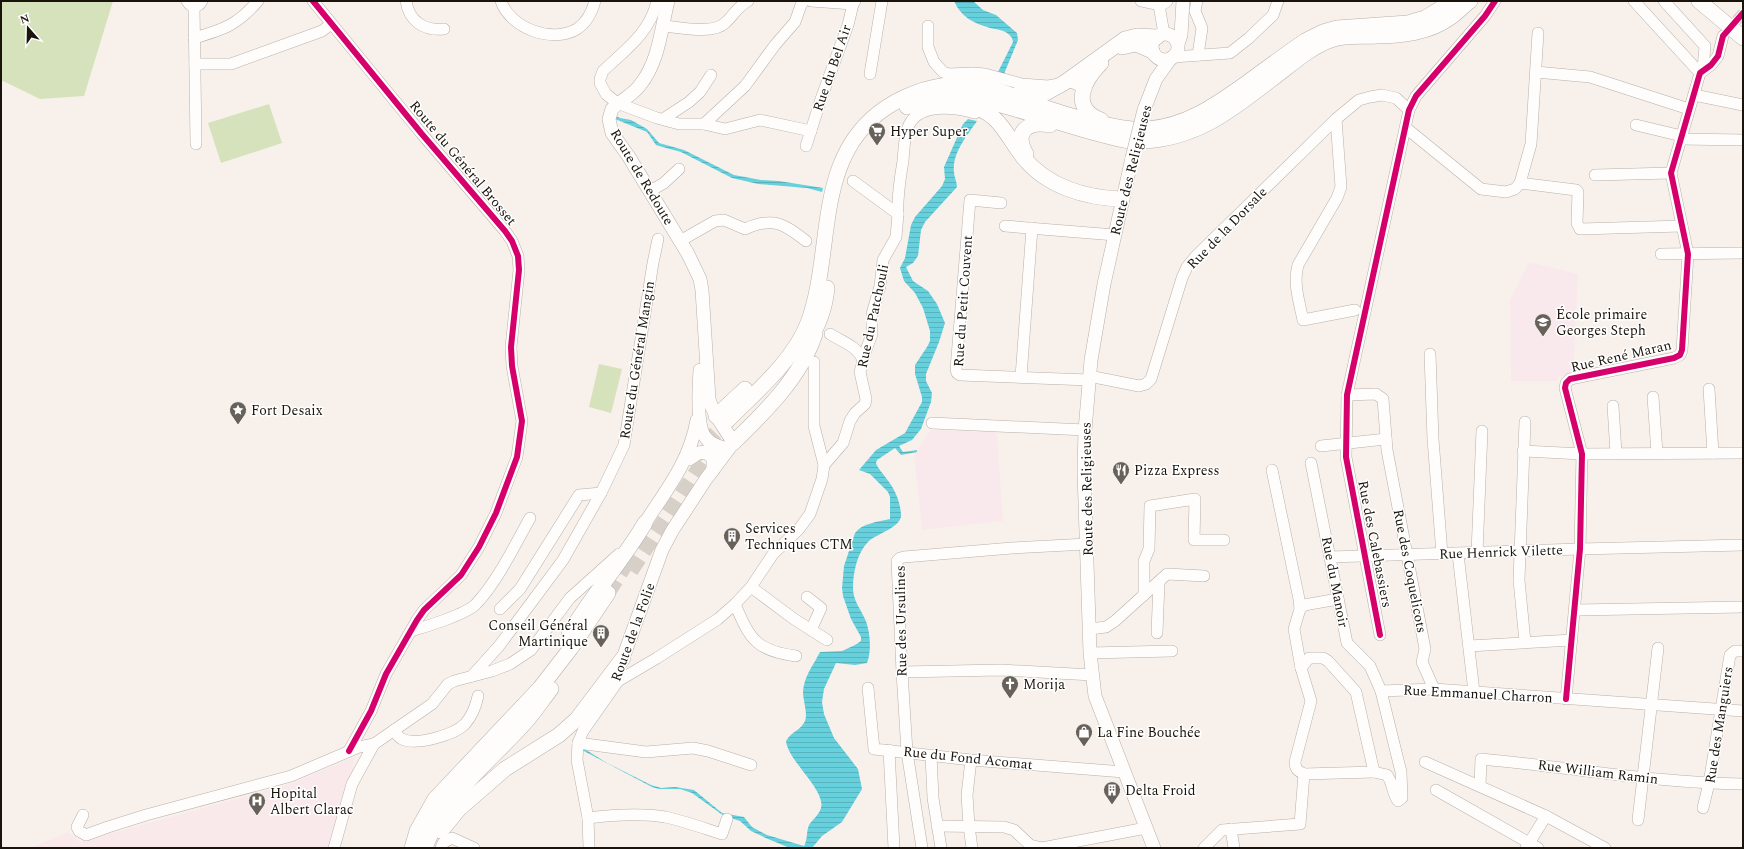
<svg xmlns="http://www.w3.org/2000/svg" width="1744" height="849" viewBox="0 0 1744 849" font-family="Spectral,serif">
  <defs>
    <pattern id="water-rules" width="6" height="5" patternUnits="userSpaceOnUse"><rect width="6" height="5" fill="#66d1dd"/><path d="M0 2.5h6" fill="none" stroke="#58b3bc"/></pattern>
  </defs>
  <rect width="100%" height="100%" fill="#f8f1eb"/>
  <g fill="#f9e9ed">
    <polygon points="1529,262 1578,274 1573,374 1559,377 1557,381 1511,381 1510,300"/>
    <polygon points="931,430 997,432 1003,521 922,530 914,455"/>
  </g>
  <polygon fill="#fae9eb" points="354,757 352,784 334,848 30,848 68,832 80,842 290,784"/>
  <g fill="#d6e2bb">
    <polygon points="1,1 113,1 84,96 40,99 1,80"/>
    <polygon points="269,104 282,143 221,163 208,123"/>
    <polygon points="599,364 622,369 611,413 589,407"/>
  </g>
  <g fill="url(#water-rules)">
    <path d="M954 1H973L983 10 996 15 1017 33 1018 40 1004 74H997L1013 42 1012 38C1006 30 1000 30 990 28 973 23 961 17 954 1Z"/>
    <polygon points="611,114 620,118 631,120 647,129 659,143 684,150 734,175 761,180 779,181 823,188 822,192 807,188 758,184 732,178 681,152 659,146 656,145 647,132 610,117"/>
    <path d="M968 119 977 121C967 136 952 153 954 172 954 177 957 182 957 187L925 222 921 230 918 256 913 263 906 267 913 281 928 291 937 304 945 323 939 342 926 374V381L932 393 931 402 921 429 912 440 899 446 903 452 917 450V452L901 455 895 448 877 460 876 463C878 469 883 473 886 478 895 489 900 501 901 514 903 527 876 534 868 542 857 553 853 573 853 588 853 600 860 608 865 619 870 630 872 651 867 663L855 665 836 663 824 689 822 702 824 714 834 738 858 769 862 789 842 822 822 836 812 848H790L768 839 751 831 740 821 724 816 692 793 680 789H659L652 787 582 750 583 748 607 763 651 785 661 788 675 787 694 790 722 813 744 817 752 827 767 835 804 846C808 839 806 832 809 825 813 819 819 815 821 808 826 790 788 761 786 741 791 732 801 730 805 721 808 713 803 701 803 692 804 676 813 666 820 652L842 651 855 645 861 641V637L851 619 843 596 842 588 844 566 855 533C862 523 878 522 890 519V497L888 492 870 474 859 470 876 450 905 433 922 402V397L915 374V365L927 347 930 341V331L923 308 915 293 904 281 900 268 905 258 911 225 915 217 942 186 945 179 944 167 963 124Z"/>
  </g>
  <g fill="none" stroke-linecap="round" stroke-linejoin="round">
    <polyline stroke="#d7d0c9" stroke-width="11" stroke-dasharray="11 5.5" stroke-linecap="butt" points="1726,33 1743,13"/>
    <g stroke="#d7d0c9" stroke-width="15" stroke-dasharray="15 8" stroke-linecap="butt">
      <polyline points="691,462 704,445 727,421"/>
      <polyline points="631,571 708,454"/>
      <polyline points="608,593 631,556"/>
    </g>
    <g stroke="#b7b0aa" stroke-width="12">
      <g id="minor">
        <path d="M187 1C191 8 198 8 202 1"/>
        <polyline points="313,1 421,133 505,231 512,241 518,256 519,270 511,347 512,366 522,421 517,457 496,513 479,547 461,575 424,610 417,620 386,674 371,711 349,751"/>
        <path d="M406 1C409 22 425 31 444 29"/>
        <path d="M501 1C510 28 552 44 577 29 586 23 592 12 595 1"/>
        <path d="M657 1C650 33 625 50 603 71L600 79V83L606 94 617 103 657 118 679 124H704L725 129 760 120 811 131"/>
        <polyline points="811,1 853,4"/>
        <polyline points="1141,1 1159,5 1164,34"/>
        <polyline points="1197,1 1195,11 1202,28 1198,55"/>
        <polyline points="1634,1 1700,73"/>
        <polyline points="1664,1 1705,46 1703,69"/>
        <polyline points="194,6 196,144"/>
        <path d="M663 26C678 27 713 35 725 23 733 16 738 6 748 1"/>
        <polyline points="928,26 928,47 934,62 943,72 949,74 973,73 985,74 1022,84 1048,86 1071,82 1080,86 1083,91"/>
        <path d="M194 38C225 29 237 25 258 1"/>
        <polyline points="1173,57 1230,53 1249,38 1273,15 1278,1"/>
        <polyline points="195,64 231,64 322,31 331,24"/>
        <polyline points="1536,72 1590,77 1689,109"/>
        <polyline points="870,74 882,1"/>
        <polyline points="1694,95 1743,105"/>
        <polyline points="663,119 689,102 700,92 711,75"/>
        <path d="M1336 119 1341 187 1337 198 1298 265C1293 283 1299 301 1303 320L1355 310"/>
        <polyline points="704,124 745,86 775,45 795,22 801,5 804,1"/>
        <polyline points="1636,125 1682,136"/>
        <polyline points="1406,128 1481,189 1506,192 1515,189 1520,183 1531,144 1538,33"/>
        <polyline points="1680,139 1743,140"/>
        <polyline points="806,146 821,99 848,25 853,4 855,1"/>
        <polyline points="1595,175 1671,173"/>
        <polyline points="1520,183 1576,190 1578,192 1577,223 1580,229 1682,226"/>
        <polyline points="650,191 664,183 679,169"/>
        <polyline points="1001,203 970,200 956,369 957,373 960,375 1089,380"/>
        <path d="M898 214C897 196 900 179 903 161 904 150 904 135 909 125 920 102 956 108 975 113"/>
        <polyline points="1005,226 1115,235"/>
        <path d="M680 241 715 221 724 220 745 229C773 216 784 224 806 241"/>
        <polyline points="1661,254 1743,253"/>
        <path d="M830 334C843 342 857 346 863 360"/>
        <polyline points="1430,354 1433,439 1442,554"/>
        <polyline points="1089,376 1139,386 1146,384 1151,379 1182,278 1187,267 1196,256 1336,119 1359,100 1370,97 1382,95 1396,98 1409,110"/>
        <polyline points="1021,377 1032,228"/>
        <polyline points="1709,389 1713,453"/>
        <polyline points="1347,395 1376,394 1383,399 1387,450 1425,649 1422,662 1434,689"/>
        <polyline points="1653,397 1657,453"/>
        <polyline points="1613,406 1616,453"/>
        <polyline points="1525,422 1519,580 1525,642"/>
        <polyline points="932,423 1085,430"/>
        <polyline points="1321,446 1386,439"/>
        <polyline points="1523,451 1582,454 1743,453"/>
        <path d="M1311 463 1347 643 1370 666 1381 691 1401 772 1402 798 1398 801C1392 793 1393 783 1387 775L1374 772"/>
        <polyline points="824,465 843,443 850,421 855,413 865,404 866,399 860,372 866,350 872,334 872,314 880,286 883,260 896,237 898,214 853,181"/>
        <polyline points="1272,470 1299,599 1300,609 1294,629 1301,668"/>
        <polyline points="1477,553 1482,431"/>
        <polyline points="1458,554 1474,692"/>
        <polyline points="1330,557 1580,549 1743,545"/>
        <polyline points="751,587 794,619 827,640"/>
        <polyline points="1144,595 1144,561 1149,549 1150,506 1195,499 1194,540 1224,540"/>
        <polyline points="807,597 821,608 811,630"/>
        <path d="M735 604C750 640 757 651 796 656"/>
        <polyline points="500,609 520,589 579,495 601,493"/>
        <polyline points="1300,609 1304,605 1338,599"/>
        <polyline points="1576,610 1743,607"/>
        <polyline points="1090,629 1106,627 1115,621 1167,574 1204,576"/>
        <path d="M411 631C425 627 467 614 476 604 497 582 515 545 530 518"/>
        <polyline points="1157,633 1159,582"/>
        <polyline points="1380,635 1346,457 1347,395 1409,110 1416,96 1485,16 1495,1"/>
        <polyline points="1469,646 1572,640"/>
        <polyline points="1090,653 1172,651"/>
        <path d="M1309 658H1323L1328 661 1356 692 1374 772 1304 774C1298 771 1295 769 1295 762L1311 701 1301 668Z"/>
        <polyline points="902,672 1001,670 1092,675"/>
        <polyline points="472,676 499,646 563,560 601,493 624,445 653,263 658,239"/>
        <polyline points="618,681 657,658 718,619 735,604 751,587 773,554 799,529 810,514 822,479 824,465 814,426 814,362"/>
        <polyline points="868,688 874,749 971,760 1124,772"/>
        <polyline points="1381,691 1434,689 1743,711"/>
        <polyline points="1566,699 1580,549 1582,454 1565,388 1566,383 1570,379 1674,358 1680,355 1682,350 1688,254 1671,173 1700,73 1711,65 1718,56 1723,36"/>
        <path d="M394 730C396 733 398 737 402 739 416 746 454 735 465 724 472 716 476 706 478 696"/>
        <polyline points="578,743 646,752 693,748 708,751 751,765"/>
        <polyline points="889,750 894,848"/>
        <polyline points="931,755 933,798 941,848"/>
        <polyline points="971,760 967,795 969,826 972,848"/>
        <polyline points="1425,762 1546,816 1605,848"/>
        <path d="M1480 786 1481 759C1569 767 1655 783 1743 784"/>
        <polyline points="1436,790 1538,848"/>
        <polyline points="1703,808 1709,783 1730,655 1735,651 1743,651"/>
        <polyline points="83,815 77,827 79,831 86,835 108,827 146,815 291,776 359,747 374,744"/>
        <path d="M588 818C613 815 640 813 665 817 684 821 703 828 722 834L727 819"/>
        <polyline points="1638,820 1658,648"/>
        <polyline points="937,826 1004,827 1014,830 1030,845 1042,848 1146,828"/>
        <polyline points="1231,829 1234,848"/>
        <polyline points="334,848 352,784 374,744 432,704 448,684 454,681 492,671 510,664 531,650 570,598 619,554"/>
        <polyline points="441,848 443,843 452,838 474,848"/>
        <polyline points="589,848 588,818 577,760 578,743 583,731 618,681 619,674"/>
        <polyline points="922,848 907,752 902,672 897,561 900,558 904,557 1012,548 1087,544"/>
        <polyline points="1204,848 1222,830 1300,824 1304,774"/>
        <polyline points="1526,848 1546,816"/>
      </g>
    </g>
    <g stroke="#b7b0aa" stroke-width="14">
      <g id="major">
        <polyline points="1159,5 1166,1"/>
        <circle cx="1165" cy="47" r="13"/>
        <polyline points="1178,44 1181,35 1183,1"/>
        <polyline points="1144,110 1156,79 1171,58"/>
        <polyline points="1132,158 1104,284 1091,360 1085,430 1084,472 1090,653 1095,696 1154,848"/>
        <path d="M700 370C699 384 696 428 706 438 711 445 720 447 728 449"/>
        <polyline points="689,459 698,453 706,452 713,458 713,470"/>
        <path d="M645 523C667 489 690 461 697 420"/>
        <path d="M623 658 662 550 672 531 706 479 733 443C726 428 713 416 709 399L702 290 700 279 688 254 629 157 612 133 609 119 612 109C621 100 633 95 640 85 659 62 661 29 668 1"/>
      </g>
    </g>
    <g stroke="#b7b0aa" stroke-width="16">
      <g id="highway">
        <polyline points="1699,1 1743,38"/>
        <polyline points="1122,47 1136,44 1152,51"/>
        <polyline points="1019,93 1035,95 1044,94 1064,83 1125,39 1137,36 1157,37"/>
        <path d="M967 105C1001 113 1004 133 1023 157 1047 187 1086 198 1122 199"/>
        <path d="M907 107C951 87 991 101 1034 115 1066 124 1096 135 1129 141"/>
        <path d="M1101 120C1069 108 1084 80 1101 63"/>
        <path d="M1147 129C1187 126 1217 104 1248 82 1267 68 1286 54 1305 41L1323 32 1337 28 1408 23 1425 18 1453 1"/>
        <path d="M1144 141C1203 138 1240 103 1285 69 1299 58 1314 46 1331 40 1345 35 1361 37 1376 36 1402 36 1429 33 1451 17 1458 12 1463 6 1470 1"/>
        <path d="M1026 154C1013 131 1028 121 1050 125"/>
        <path d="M808 342C819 325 825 309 827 288"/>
        <polyline points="716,416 745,389"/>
        <path d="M727 421C755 393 794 360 808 323 835 250 812 156 887 107 909 93 936 84 964 84 988 84 1012 96 1035 104 1066 115 1100 125 1132 129"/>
        <path d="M733 443C765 412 801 377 815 334"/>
        <path d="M569 634C592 595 622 562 645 523"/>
        <polyline points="441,831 459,809 505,769 559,735 577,719 623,658"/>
        <polyline points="412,848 417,831 435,799 540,688 571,648 608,593"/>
        <path d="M425 848C444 794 493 760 529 718 537 708 544 698 551 689"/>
      </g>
    </g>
    <use href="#minor" stroke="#fefdfc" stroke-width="11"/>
    <use href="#major" stroke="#fefdfc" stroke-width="13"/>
    <use href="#highway" stroke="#fefdfc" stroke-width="15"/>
    <g stroke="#b7b0aa" stroke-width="14" stroke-linecap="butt">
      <polyline id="major-bridge" points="1132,158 1144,110"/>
    </g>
    <use href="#major-bridge" stroke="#fefdfc" stroke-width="13"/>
    <g stroke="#fff" stroke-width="8">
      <g id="cycleway">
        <polyline points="313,1 421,133 505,231 512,241 518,256 519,270 511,347 512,366 522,421 517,457 496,513 479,547 461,575 424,610 417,620 386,674 371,711 349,751"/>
        <polyline points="1380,635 1346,457 1347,395 1409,110 1416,96 1485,16 1495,1"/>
        <polyline points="1566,699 1580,549 1582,454 1565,388 1566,383 1570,379 1674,358 1680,355 1682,350 1688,254 1671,173 1700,73 1711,65 1718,56 1723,36 1743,13"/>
      </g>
    </g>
    <use href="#cycleway" stroke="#d6006c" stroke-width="6"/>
  </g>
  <defs>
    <g id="supermarket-pin" transform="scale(0.9)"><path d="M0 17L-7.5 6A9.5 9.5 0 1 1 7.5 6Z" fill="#676159" stroke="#fff"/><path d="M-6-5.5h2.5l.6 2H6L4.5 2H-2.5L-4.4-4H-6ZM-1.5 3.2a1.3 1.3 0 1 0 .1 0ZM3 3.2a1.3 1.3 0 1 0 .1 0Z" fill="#fff"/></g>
    <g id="school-pin" transform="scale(0.9)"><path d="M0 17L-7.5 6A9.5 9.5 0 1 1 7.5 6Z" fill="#676159" stroke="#fff"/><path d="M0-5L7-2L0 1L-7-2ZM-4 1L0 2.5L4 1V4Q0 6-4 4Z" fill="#fff"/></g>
    <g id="sight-pin" transform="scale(0.9)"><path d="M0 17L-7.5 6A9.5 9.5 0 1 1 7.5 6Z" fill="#676159" stroke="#fff"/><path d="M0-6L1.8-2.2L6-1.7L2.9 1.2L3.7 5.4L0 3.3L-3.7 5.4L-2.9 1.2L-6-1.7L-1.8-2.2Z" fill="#fff"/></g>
    <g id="restaurant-pin" transform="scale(0.9)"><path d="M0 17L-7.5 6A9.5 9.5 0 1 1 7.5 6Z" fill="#676159" stroke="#fff"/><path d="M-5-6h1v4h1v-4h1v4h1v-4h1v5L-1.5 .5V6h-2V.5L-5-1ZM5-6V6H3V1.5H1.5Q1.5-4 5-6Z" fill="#fff"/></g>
    <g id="building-pin" transform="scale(0.9)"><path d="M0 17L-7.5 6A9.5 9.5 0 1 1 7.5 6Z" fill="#676159" stroke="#fff"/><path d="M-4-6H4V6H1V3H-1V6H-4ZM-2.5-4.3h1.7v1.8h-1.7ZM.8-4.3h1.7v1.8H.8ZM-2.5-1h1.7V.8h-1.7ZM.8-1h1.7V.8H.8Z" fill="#fff"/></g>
    <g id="church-pin" transform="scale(0.9)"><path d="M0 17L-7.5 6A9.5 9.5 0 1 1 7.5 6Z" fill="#676159" stroke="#fff"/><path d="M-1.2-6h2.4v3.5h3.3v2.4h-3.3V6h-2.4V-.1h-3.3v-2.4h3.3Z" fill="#fff"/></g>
    <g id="shop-pin" transform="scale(0.9)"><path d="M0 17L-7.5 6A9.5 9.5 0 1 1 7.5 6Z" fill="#676159" stroke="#fff"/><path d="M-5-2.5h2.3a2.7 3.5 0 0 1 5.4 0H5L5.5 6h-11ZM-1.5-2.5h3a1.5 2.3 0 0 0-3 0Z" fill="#fff"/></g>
    <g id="hospital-pin" transform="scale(0.9)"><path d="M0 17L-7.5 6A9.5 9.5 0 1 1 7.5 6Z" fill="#676159" stroke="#fff"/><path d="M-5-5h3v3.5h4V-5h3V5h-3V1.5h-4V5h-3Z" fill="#fff"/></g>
  </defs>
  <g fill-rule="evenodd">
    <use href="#supermarket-pin" x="877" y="131"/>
    <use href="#school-pin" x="1543" y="322"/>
    <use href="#sight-pin" x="238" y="410"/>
    <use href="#restaurant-pin" x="1121" y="470"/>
    <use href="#building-pin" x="732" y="536"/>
    <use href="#building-pin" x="601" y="633"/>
    <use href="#church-pin" x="1010" y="684"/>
    <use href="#shop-pin" x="1084" y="732"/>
    <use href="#building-pin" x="1112" y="790"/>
    <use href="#hospital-pin" x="257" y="801"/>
  </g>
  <g text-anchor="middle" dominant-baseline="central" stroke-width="3" stroke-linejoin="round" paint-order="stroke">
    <g font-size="14" fill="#19130b" stroke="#fff">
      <text transform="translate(832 68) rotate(-71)">Rue du Bel Air</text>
      <text transform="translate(463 163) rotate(50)">Route du Général Brosset</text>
      <text transform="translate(1131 170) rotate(-76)">Route des Religieuses</text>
      <text transform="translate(642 177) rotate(59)">Route de Redoute</text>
      <text transform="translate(1227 228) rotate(-46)">Rue de la Dorsale</text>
      <text transform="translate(963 301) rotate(-86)">Rue du Petit Couvent</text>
      <text transform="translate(873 316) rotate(-78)">Rue du Patchouli</text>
      <text transform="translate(1621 356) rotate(-13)">Rue René Maran</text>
      <text transform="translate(637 360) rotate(-81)">Route du Général Mangin</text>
      <text transform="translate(1087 489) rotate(-91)">Route des Religieuses</text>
      <text transform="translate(1375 544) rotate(79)">Rue des Calebassiers</text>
      <text transform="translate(1501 552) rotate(-2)">Rue Henrick Vilette</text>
      <text transform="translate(1410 571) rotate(79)">Rue des Coquelicots</text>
      <text transform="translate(1335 582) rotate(79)">Rue du Manoir</text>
      <text transform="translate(901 621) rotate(-91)">Rue des Ursulines</text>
      <text transform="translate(633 632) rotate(-70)">Route de la Folie</text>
      <text transform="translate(1478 694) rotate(3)">Rue Emmanuel Charron</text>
      <text transform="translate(1719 725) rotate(-81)">Rue des Manguiers</text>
      <text transform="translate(968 758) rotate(6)">Rue du Fond Acomat</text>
      <text transform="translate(1598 772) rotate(7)">Rue William Ramin</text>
    </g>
    <g font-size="14" fill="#19130b" stroke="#fff" text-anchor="start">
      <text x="890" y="131">Hyper Super</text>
      <text x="1556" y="314">École primaire<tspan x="1556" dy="16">Georges Steph</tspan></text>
      <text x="251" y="410">Fort Desaix</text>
      <text x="1134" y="470">Pizza Express</text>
      <text x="745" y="528">Services<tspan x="745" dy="16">Techniques CTM</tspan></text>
      <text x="588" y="625" text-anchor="end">Conseil Général<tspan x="588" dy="16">Martinique</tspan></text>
      <text x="1023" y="684">Morija</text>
      <text x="1097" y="732">La Fine Bouchée</text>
      <text x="1125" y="790">Delta Froid</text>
      <text x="270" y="793">Hopital<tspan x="270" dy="16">Albert Clarac</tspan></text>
    </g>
  </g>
  <rect width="1744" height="849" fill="none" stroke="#19130b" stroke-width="4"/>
  <g transform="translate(28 28) rotate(340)" stroke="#ffffff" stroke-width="3" paint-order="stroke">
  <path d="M0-3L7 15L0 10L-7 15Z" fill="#19130b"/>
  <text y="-6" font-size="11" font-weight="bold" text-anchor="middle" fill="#19130b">N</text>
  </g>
</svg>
